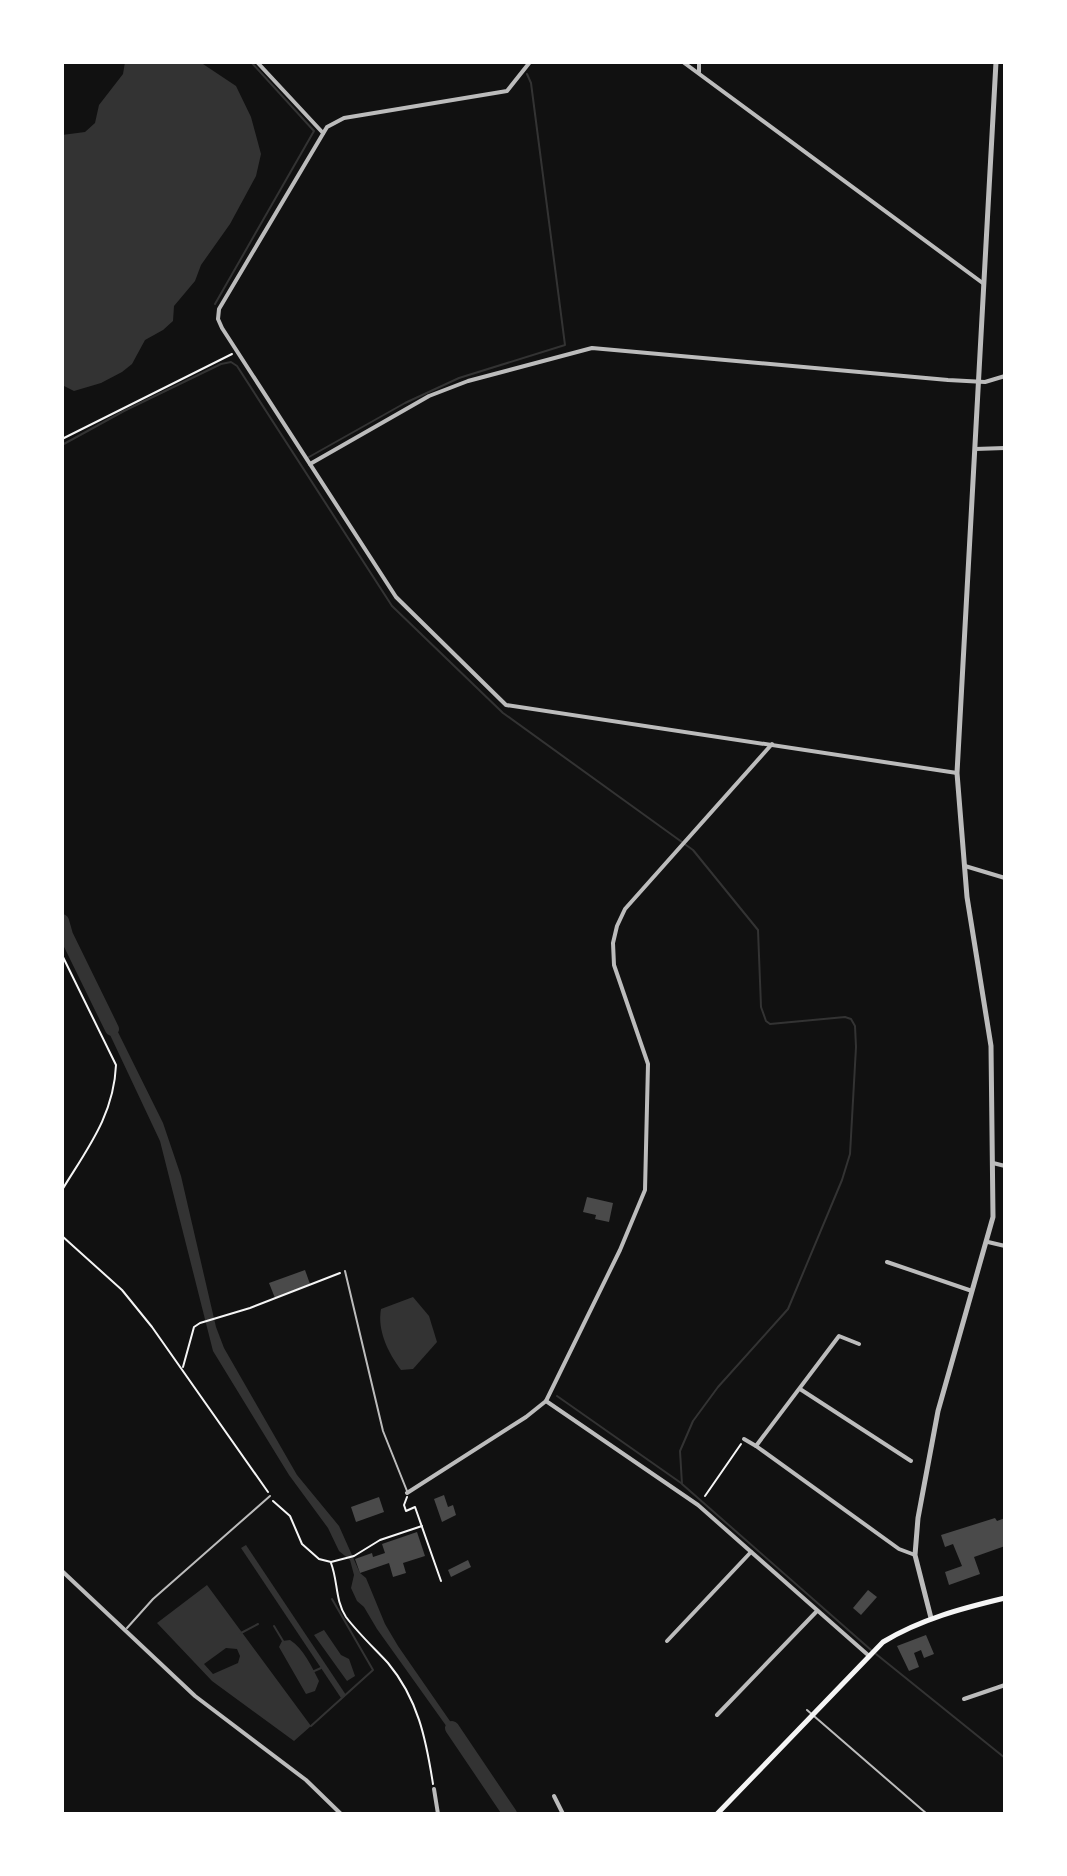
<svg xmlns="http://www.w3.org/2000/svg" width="1067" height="1876" viewBox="0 0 1067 1876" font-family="'Open Sans',sans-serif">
  <rect width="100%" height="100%" fill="#111"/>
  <g fill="#333" fill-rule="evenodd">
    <polygon points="125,62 200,62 236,86 251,117 261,154 256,176 230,224 201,265 195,281 174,306 173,321 163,330 145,340 132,364 122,372 101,383 74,391 62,385 62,135 85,132 95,123 99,105 123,74"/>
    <polygon points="105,1015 111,1018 163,1123 181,1176 216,1327 224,1348 297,1475 339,1526 360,1573 366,1578 385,1624 398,1646 461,1737 462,1743 457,1741 377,1629 364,1607 357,1601 351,1588 354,1575 350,1560 339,1551 328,1528 289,1475 213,1351 160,1141 104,1022"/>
    <path d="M413 1297 429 1316 437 1342 413 1369 401 1370C388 1353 377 1330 381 1309Z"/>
    <polygon points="246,1545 346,1695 341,1698 241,1548"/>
    <path d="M207 1585 311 1726 294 1741 212 1681 157 1623ZM226 1648 237 1649 240 1656 238 1663 213 1674 204 1664Z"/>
    <polygon points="324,1630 341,1655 349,1659 355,1676 347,1681 314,1635"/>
    <path d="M290 1640C303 1648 312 1667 319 1681L315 1691 306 1694 279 1647 282 1641Z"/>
  </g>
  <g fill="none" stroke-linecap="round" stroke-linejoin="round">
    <g stroke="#333" stroke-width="2">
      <polyline points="215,304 314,131 251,62"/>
      <polyline points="62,445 124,411 221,364 231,362 237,366 392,606 503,713 693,850 758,930 761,1007 766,1021 770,1024 845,1017 851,1019 855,1026 856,1047 850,1154 842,1180 788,1309 718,1387 693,1421 680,1451 682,1484 871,1650"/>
      <polyline points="309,457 405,403 459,378 565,345 531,83 527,74"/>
      <polyline points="557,1396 681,1483"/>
      <polyline points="274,1626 283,1641"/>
      <polyline points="241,1633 258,1624"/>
      <polyline points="876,1654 1005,1758"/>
      <polyline points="312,1672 321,1668"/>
      <polyline points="311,1726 373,1670 332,1599"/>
    </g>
    <g stroke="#333" stroke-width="14">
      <polyline points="62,921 66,935 112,1029"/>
      <polyline points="452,1728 510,1814"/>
    </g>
  </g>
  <g fill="#4a4a4a">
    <polygon points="587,1197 613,1203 609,1222 595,1219 596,1215 583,1212"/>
    <polygon points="305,1270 310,1284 275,1298 269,1283"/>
    <polygon points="444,1495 448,1507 453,1505 456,1515 442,1522 434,1499"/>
    <polygon points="379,1497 384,1512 356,1522 351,1507"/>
    <polygon points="995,1518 997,1521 1005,1518 1005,1546 974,1557 980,1574 949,1585 945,1572 962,1566 953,1544 945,1547 941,1535"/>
    <polygon points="417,1532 425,1556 403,1563 406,1573 393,1577 389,1563 360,1573 355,1559 372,1553 373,1557 385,1553 382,1544"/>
    <polygon points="468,1560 471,1567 451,1577 448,1570"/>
    <polygon points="868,1590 877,1597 861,1615 853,1608"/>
    <polygon points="926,1635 934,1654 924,1658 921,1650 914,1653 919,1667 909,1671 897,1646"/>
  </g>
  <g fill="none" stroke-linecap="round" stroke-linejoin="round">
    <g stroke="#f5f5f5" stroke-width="2">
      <polyline points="62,439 232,354"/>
      <path d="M62 955 116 1065C114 1115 87 1149 62 1190"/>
      <polyline points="62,1236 122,1290 152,1327 268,1492"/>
      <polyline points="183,1367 194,1327 200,1323 250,1308 340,1273"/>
      <polyline points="705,1496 741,1444"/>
      <polyline points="407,1497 404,1505 406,1511 415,1507 441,1581"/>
      <polyline points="273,1501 290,1516 302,1544 319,1559 331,1562 354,1556 380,1540 422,1526"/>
      <path d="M331 1563C338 1581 335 1600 346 1617 358 1633 374 1648 388 1663 418 1699 426 1739 433 1784"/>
    </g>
    <g stroke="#bcbcbc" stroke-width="2">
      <polyline points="345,1271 383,1431 407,1491"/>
      <polyline points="127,1628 153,1599 270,1496"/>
      <polyline points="807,1710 927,1814"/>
    </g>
    <g stroke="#bcbcbc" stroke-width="4">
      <polyline points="257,62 323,133"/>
      <polyline points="530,62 507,91 344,118 327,127 219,309 218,319 222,328 396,597 506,705 957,773"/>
      <polyline points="683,62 984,284"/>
      <polyline points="699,72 699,62"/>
      <polyline points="975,449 1005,448"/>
      <polyline points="310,464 429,396 468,381 592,348 948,380 985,382 1005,376"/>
      <polyline points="965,866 1005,878"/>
      <polyline points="993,1163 1005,1166"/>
      <polyline points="988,1242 1005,1246"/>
      <polyline points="887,1262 972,1291"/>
      <polyline points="859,1344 839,1336 756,1446 899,1549 915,1555"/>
      <polyline points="800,1389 911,1461"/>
      <polyline points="546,1401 698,1505 868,1655"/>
      <polyline points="744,1439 756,1446"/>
      <polyline points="407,1493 526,1417 546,1401 620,1250 645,1190 648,1064 614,965 613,943 617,926 625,909 772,744"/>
      <polyline points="62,1571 195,1696 306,1780 341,1814"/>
      <polyline points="667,1641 751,1552"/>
      <polyline points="964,1699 1005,1685"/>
      <polyline points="717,1715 817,1611"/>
      <polyline points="434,1789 438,1814"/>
      <polyline points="554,1796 563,1814"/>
    </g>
    <polyline stroke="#bcbcbc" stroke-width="5" points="931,1618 915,1555 918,1518 938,1411 993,1217 991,1046 967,897 957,773 996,62"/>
    <path stroke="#f5f5f5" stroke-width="5" d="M717 1814 883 1642C921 1619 963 1608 1005 1598"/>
  </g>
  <rect width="1067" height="1876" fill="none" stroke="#ffffff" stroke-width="128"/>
</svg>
